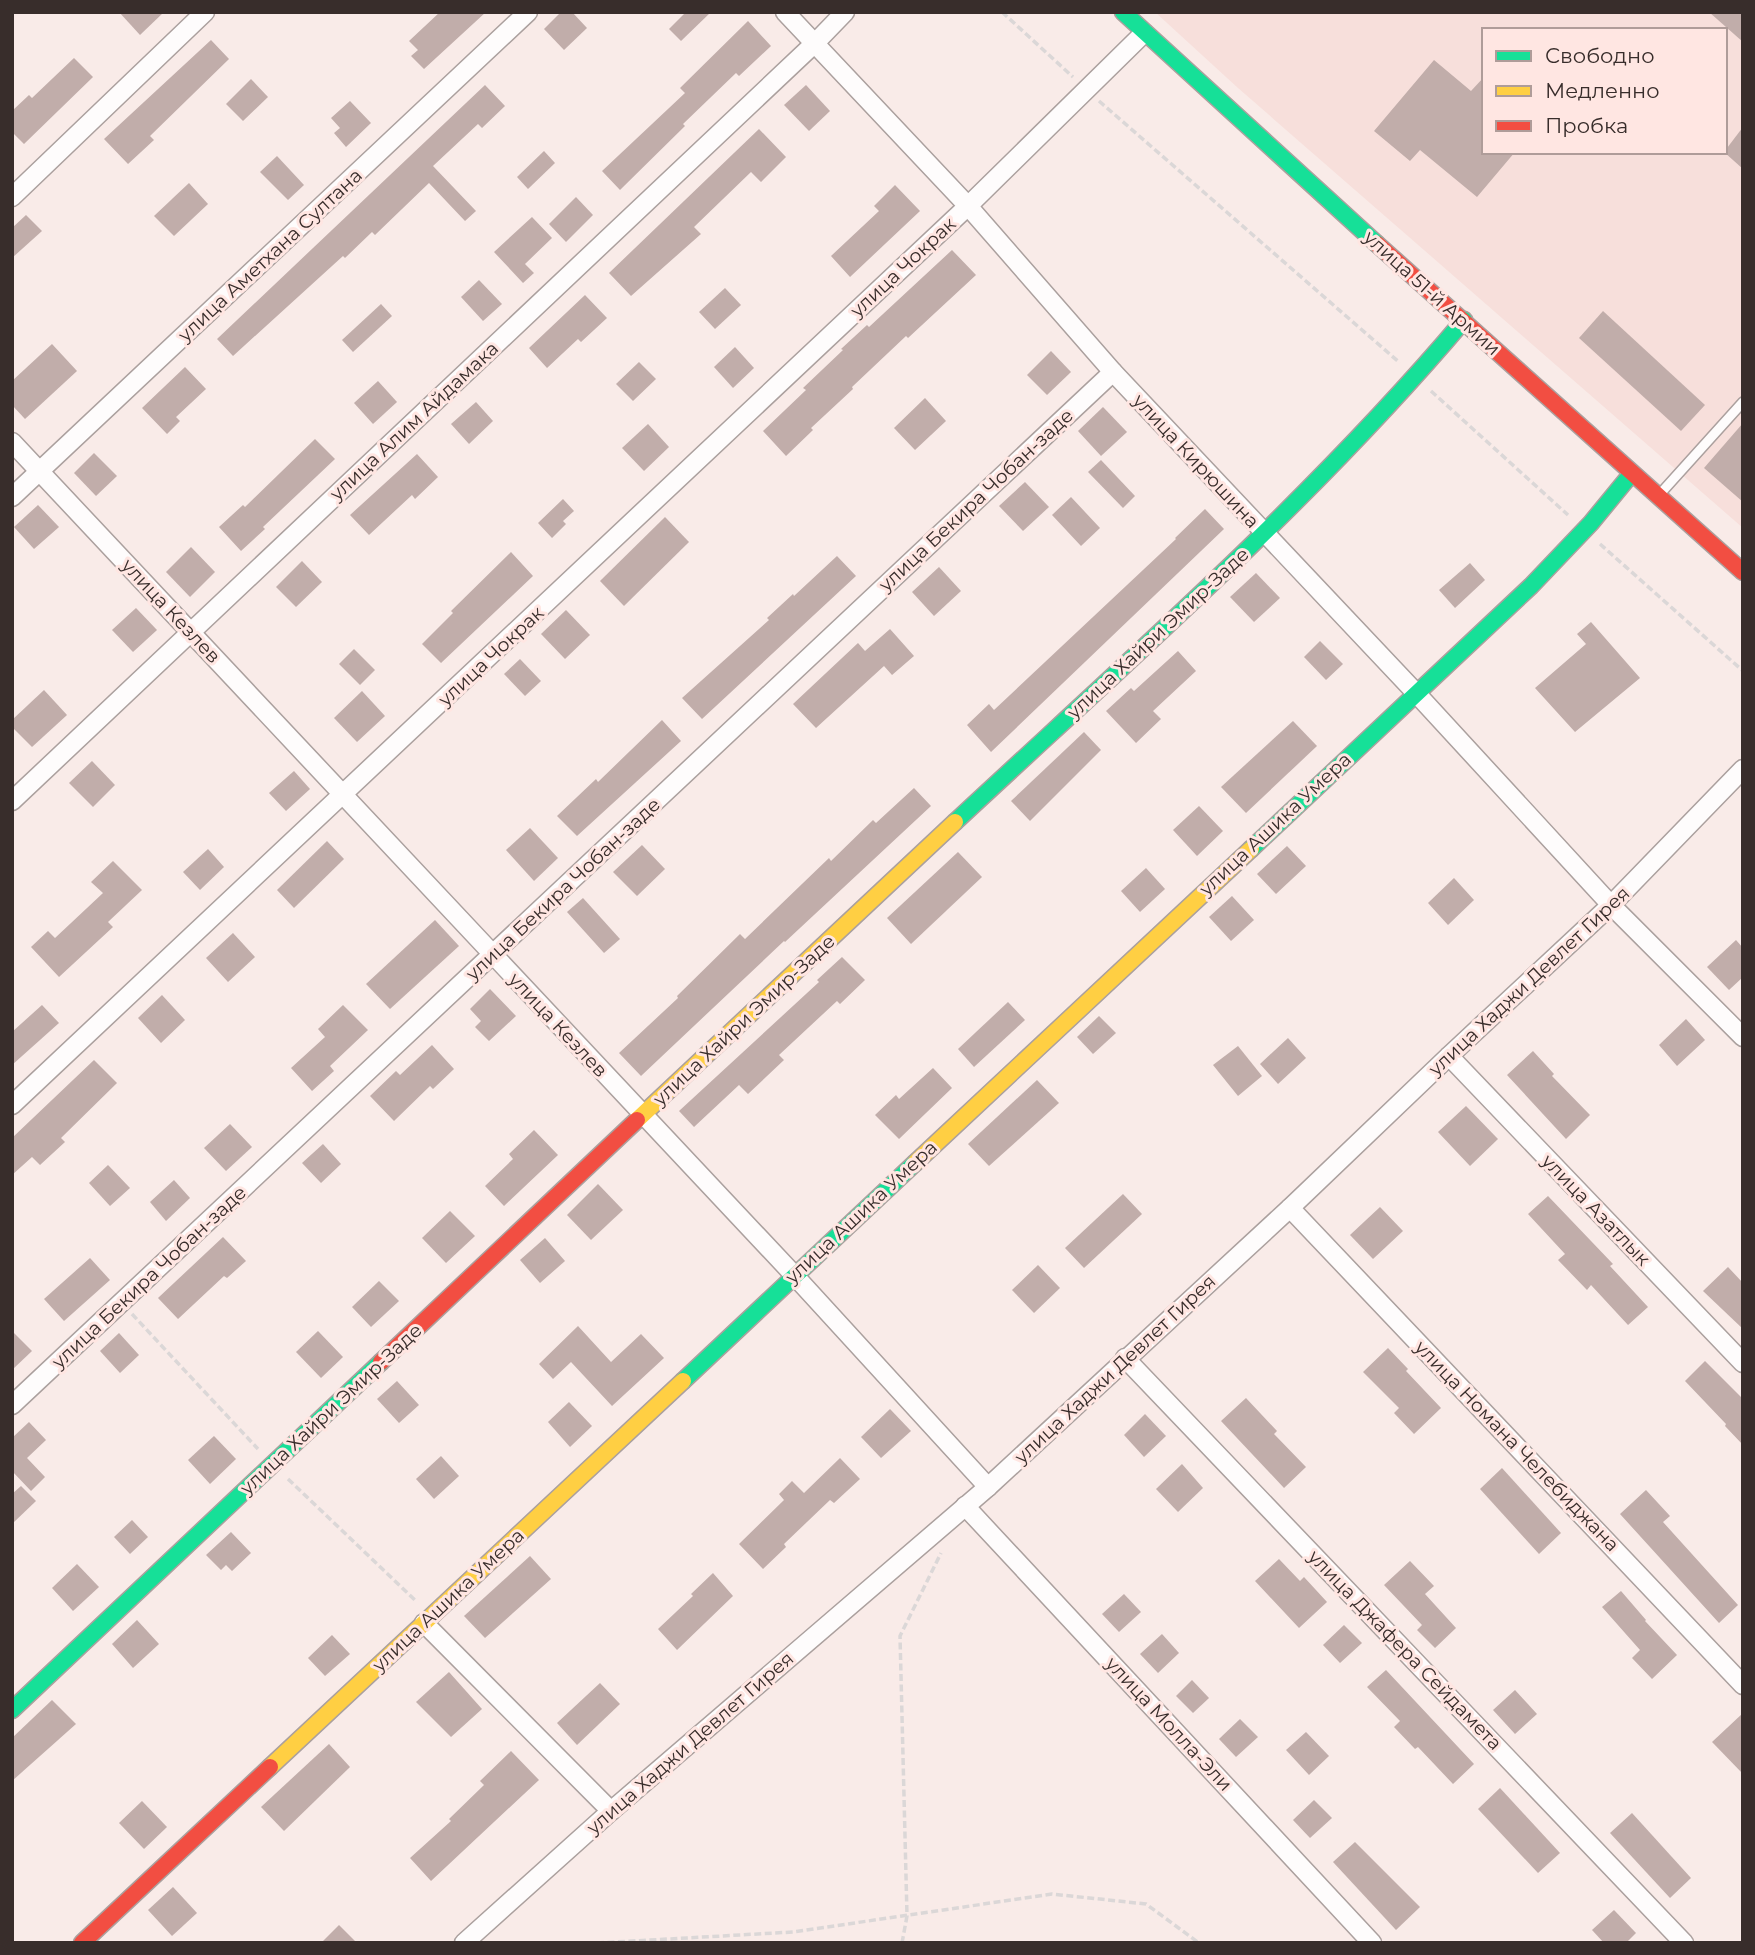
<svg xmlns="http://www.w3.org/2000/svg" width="1755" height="1955" viewBox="0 0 1755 1955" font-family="Montserrat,sans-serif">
  <rect width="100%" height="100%" fill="#f9ebe8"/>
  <path fill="#f7dfdb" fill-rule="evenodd" d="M1155 12H1743V528L1238 88ZM1484 30H1725V152H1484Z"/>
  <g fill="#c1adaa">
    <polygon points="119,12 164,12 140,35"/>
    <polygon points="440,12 486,12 424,69 411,56 418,50 409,41"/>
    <polygon points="561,12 572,12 587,28 564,50 544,29"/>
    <polygon points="686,12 711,12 681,41 669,29"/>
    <polygon points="1709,12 1743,12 1743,42"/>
    <polygon points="748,21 771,46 739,76 736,73 683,124 685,126 620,190 602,171 685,93 680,88"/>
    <polygon points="211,40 229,59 150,136 154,140 128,164 104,139"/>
    <polygon points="74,58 93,77 24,144 12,132 12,111 29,95 32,98"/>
    <polygon points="1434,60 1471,91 1484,77 1484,152 1515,152 1477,197 1420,150 1410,161 1374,131"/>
    <polygon points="251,79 268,97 243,121 226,104"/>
    <polygon points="485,85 505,106 482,128 478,124 433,166 476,211 465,221 429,183 375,235 372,232 345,258 343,256 233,356 217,339"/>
    <polygon points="806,85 830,111 809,131 784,105"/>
    <polygon points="350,101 371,123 346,147 334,133 340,128 331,118"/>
    <polygon points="1743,127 1743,169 1724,152"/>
    <polygon points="759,129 786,157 761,182 751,172 694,227 701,234 631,296 609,273"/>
    <polygon points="544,151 555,163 528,189 517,177"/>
    <polygon points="277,156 304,185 288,200 260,172"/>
    <polygon points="189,183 208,204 174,236 154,216"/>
    <polygon points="895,185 920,211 850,277 831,256 879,211 874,206"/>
    <polygon points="576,197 593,215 566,242 549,224"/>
    <polygon points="26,215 42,231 12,258 12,228"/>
    <polygon points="532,217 552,238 525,264 534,273 523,283 494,252"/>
    <polygon points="952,250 976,275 908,338 906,336 852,387 853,389 811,428 813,430 786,456 763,431 806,390 803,388 843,350 841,349 867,325 869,327"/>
    <polygon points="479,280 502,304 483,321 461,297"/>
    <polygon points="725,288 741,305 715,329 699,312"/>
    <polygon points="585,295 607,318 581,342 578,339 547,368 529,348"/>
    <polygon points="381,304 392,316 353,352 342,340"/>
    <polygon points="1603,311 1705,405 1681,431 1579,338"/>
    <polygon points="52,344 77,371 25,419 12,405 12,381"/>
    <polygon points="735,347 754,368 733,388 714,367"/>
    <polygon points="1051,351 1071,372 1047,395 1027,375"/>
    <polygon points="639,362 656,379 633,401 616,384"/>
    <polygon points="185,367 206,389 176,417 180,421 167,434 142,408"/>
    <polygon points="378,381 397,402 373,424 354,403"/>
    <polygon points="925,398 946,421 915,450 894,428"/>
    <polygon points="476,402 493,421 469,444 451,424"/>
    <polygon points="1103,407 1127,432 1101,456 1078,431"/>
    <polygon points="1743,423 1743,502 1704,468"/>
    <polygon points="648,424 669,447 644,471 622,448"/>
    <polygon points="315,439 335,459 263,527 265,529 241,551 219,527 243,505 245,507"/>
    <polygon points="94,453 117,476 96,496 74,473"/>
    <polygon points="417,454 438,477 415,499 412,495 369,535 350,515"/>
    <polygon points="1101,460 1135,496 1123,508 1088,472"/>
    <polygon points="1025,482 1049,507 1023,531 999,506"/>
    <polygon points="1071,497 1100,528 1081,546 1052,515"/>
    <polygon points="563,499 574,511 563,521 566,524 552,538 538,523"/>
    <polygon points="38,505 59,527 34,549 14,527"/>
    <polygon points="1205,509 1224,529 991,752 967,725 989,704 994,710 1176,539 1175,538"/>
    <polygon points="665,517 689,542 624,606 600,581"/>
    <polygon points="191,547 215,572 190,597 166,572"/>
    <polygon points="511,552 533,576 441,663 422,644 453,613 451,611"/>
    <polygon points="837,556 856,576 702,719 682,698 769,620 767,618 793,594 794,596"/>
    <polygon points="302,561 322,582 296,607 276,587"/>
    <polygon points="1470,563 1485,580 1455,608 1439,590"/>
    <polygon points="939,567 961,591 934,616 912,592"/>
    <polygon points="1256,573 1280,598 1254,622 1230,597"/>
    <polygon points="136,608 157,630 133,652 112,630"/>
    <polygon points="566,610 590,635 565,659 541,634"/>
    <polygon points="1591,622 1640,678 1575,732 1535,688 1586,644 1577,634"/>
    <polygon points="890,629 914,656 892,675 884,666 816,728 793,704 858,643 865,651"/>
    <polygon points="1320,641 1343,664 1326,680 1304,657"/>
    <polygon points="354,649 375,670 360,685 339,664"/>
    <polygon points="1178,651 1196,671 1153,711 1161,719 1136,743 1106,711 1131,688 1134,691"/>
    <polygon points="520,659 541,681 525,696 504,674"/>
    <polygon points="44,690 67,715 32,747 12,727 12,720"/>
    <polygon points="362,691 385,716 357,742 334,718"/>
    <polygon points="662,720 681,741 577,836 557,816 596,779 598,782"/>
    <polygon points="1293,721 1317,746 1246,813 1221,787"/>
    <polygon points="1084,732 1101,750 1030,821 1011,801"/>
    <polygon points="92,761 115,785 93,807 69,783"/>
    <polygon points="294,771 310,789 286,811 269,793"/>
    <polygon points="914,788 931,806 785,942 784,941 641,1076 619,1053 678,998 677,996 740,934 745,939 829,858 831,861 873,820 876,823"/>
    <polygon points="1199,806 1223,831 1197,856 1173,830"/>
    <polygon points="530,828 558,858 534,881 506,850"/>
    <polygon points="327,841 344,859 294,908 277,890"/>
    <polygon points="642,845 665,869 637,896 613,872"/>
    <polygon points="1287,846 1306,866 1276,894 1257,874"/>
    <polygon points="208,849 224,867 200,890 183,872"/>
    <polygon points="958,852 982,877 911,944 887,918"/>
    <polygon points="113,861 142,890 108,922 113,927 59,977 31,947 48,931 55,938 103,893 91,882"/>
    <polygon points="1146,868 1165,889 1140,912 1121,891"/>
    <polygon points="1454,878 1474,900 1448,925 1428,903"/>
    <polygon points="1232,896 1254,920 1231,941 1209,917"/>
    <polygon points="583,898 620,939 604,953 567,912"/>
    <polygon points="435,920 459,946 390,1009 366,984"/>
    <polygon points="233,933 255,957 228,982 206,958"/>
    <polygon points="1736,940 1743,948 1743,977 1729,990 1707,967"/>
    <polygon points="842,957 865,980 840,1004 837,1001 779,1055 784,1060 748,1094 739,1085 694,1127 679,1111 819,982 817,980"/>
    <polygon points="490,989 516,1016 489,1041 475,1027 481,1021 470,1009"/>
    <polygon points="162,995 185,1020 161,1043 138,1018"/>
    <polygon points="1008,1002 1025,1020 974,1067 958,1049"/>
    <polygon points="42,1005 59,1023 12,1065 12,1032"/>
    <polygon points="343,1005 368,1030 330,1066 334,1071 312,1091 291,1068 325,1037 318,1029"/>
    <polygon points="1099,1016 1116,1033 1093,1054 1077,1037"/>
    <polygon points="1686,1019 1705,1040 1677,1066 1659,1045"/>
    <polygon points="1288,1038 1306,1058 1278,1084 1260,1064"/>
    <polygon points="432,1045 454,1069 433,1089 430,1086 394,1121 370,1096 396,1071 400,1075"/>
    <polygon points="1238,1046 1262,1076 1238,1096 1213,1065"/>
    <polygon points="1533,1051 1554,1074 1552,1076 1590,1115 1566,1139 1507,1075"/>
    <polygon points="94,1060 117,1083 61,1138 65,1142 40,1165 32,1157 12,1175 12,1138"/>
    <polygon points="933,1068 952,1088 899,1139 875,1115 896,1095 899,1099"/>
    <polygon points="1037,1080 1059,1103 989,1166 968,1144"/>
    <polygon points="1466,1106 1498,1139 1470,1166 1438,1132"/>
    <polygon points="230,1124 252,1147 226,1171 204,1148"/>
    <polygon points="534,1130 558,1155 504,1206 485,1186 513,1159 509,1154"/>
    <polygon points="323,1144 341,1164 321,1183 302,1163"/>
    <polygon points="108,1165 130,1188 110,1206 89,1183"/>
    <polygon points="174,1180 190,1198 166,1221 150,1202"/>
    <polygon points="598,1184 623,1210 591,1240 567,1215"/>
    <polygon points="1123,1194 1142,1214 1084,1268 1065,1248"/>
    <polygon points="1548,1196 1613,1264 1610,1266 1648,1307 1628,1325 1591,1285 1587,1290 1558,1260 1565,1254 1528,1214"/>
    <polygon points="1380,1207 1403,1231 1373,1259 1350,1235"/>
    <polygon points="450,1211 475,1236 446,1263 422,1238"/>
    <polygon points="223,1237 246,1261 227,1278 224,1276 178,1319 158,1298"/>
    <polygon points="545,1238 565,1261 540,1283 520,1260"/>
    <polygon points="90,1258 110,1280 64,1321 44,1299"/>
    <polygon points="1038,1265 1060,1288 1034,1313 1012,1290"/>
    <polygon points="1728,1267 1743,1283 1743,1329 1703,1291"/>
    <polygon points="379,1281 399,1301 371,1327 352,1307"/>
    <polygon points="578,1326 611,1362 641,1334 664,1358 612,1406 571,1362 553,1379 539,1364"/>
    <polygon points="12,1331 32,1351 12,1370"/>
    <polygon points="318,1331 343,1357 321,1378 296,1352"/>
    <polygon points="119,1333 139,1355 120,1373 100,1351"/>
    <polygon points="1388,1348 1408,1369 1406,1371 1441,1408 1414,1434 1394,1413 1399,1408 1363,1372"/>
    <polygon points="1705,1361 1743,1399 1743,1445 1725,1426 1726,1424 1685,1381"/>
    <polygon points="397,1381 419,1405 399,1423 377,1399"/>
    <polygon points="1246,1398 1277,1431 1274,1434 1306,1467 1284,1488 1221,1421"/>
    <polygon points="569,1402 592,1426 570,1447 548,1422"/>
    <polygon points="890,1409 911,1431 881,1458 861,1437"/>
    <polygon points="1145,1414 1166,1436 1144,1457 1124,1435"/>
    <polygon points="29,1422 46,1440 27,1458 45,1477 31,1491 12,1471 12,1438"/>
    <polygon points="214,1436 236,1459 210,1484 188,1460"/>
    <polygon points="441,1456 459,1476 434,1499 416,1479"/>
    <polygon points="840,1458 860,1479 834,1503 830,1500 784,1544 786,1547 763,1569 739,1544 784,1500 779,1494 792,1481 804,1493"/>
    <polygon points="1182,1464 1203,1488 1178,1512 1156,1489"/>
    <polygon points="1502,1468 1561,1533 1539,1554 1480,1489"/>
    <polygon points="21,1486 36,1501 12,1524 12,1494"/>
    <polygon points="1646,1490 1670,1516 1663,1522 1738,1605 1719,1623 1620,1514"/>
    <polygon points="132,1520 148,1537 130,1554 114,1537"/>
    <polygon points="231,1532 251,1553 232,1571 226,1565 221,1570 206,1555"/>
    <polygon points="530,1556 551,1579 485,1638 464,1616"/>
    <polygon points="1279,1559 1300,1581 1304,1577 1327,1602 1299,1628 1255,1581"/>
    <polygon points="1410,1561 1434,1586 1425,1594 1456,1628 1435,1648 1417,1630 1422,1625 1384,1585"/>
    <polygon points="77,1564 99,1587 73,1611 52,1588"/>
    <polygon points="713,1573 733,1596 677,1650 658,1629 693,1596 691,1594"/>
    <polygon points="1621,1591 1646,1620 1645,1621 1677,1655 1652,1679 1632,1658 1640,1650 1602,1607"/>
    <polygon points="1124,1594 1141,1612 1119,1632 1102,1614"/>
    <polygon points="137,1620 159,1644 133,1668 112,1644"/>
    <polygon points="1344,1625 1362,1643 1340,1663 1323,1645"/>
    <polygon points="1162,1634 1179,1653 1158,1673 1140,1654"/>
    <polygon points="332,1635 350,1654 325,1676 308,1658"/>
    <polygon points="1386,1670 1474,1764 1453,1784 1418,1747 1415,1749 1394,1727 1400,1721 1367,1687"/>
    <polygon points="449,1672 482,1709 451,1737 416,1702"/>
    <polygon points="1192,1680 1209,1698 1193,1713 1176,1696"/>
    <polygon points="600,1683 620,1704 577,1745 557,1723"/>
    <polygon points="1515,1690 1537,1714 1515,1734 1493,1710"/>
    <polygon points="52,1700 76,1724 12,1781 12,1738"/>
    <polygon points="1743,1713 1743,1774 1712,1742"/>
    <polygon points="1240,1719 1258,1737 1236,1757 1219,1739"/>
    <polygon points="1306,1732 1329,1756 1309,1775 1286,1750"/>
    <polygon points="329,1744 350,1767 284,1831 261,1807"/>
    <polygon points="511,1751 539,1780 431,1881 410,1858 451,1821 449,1819 484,1785 480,1781"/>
    <polygon points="1500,1788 1560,1853 1538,1873 1478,1809"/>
    <polygon points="1314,1800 1332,1818 1310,1838 1293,1820"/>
    <polygon points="142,1801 167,1827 144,1849 119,1823"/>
    <polygon points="1632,1813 1691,1878 1670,1898 1610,1833"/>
    <polygon points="1355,1842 1420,1907 1396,1930 1333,1862"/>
    <polygon points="173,1887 197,1913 172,1936 148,1910"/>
    <polygon points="1614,1910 1636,1933 1626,1943 1604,1943 1592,1930"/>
    <polygon points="339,1925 357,1943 321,1943"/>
  </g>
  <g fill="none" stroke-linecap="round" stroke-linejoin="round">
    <g stroke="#aba09e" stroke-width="12">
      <polyline id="lane" points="1660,494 1743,402"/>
    </g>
    <g stroke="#aba09e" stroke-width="21">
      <g id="street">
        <polyline points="785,12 968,206 1113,372 1416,693 1611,905 1743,1037"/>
        <polyline points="12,197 205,12"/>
        <polyline points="12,442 794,1275 988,1487"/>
        <polyline points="12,497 528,12"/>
        <polyline points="12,801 816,42 845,12"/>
        <polyline points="1449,1056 1743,1363"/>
        <polyline points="12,1105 968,206 1144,33"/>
        <polyline points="1290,1208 1743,1685"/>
        <polyline points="1125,1358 1684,1943"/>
        <polyline points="12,1405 1113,372"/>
        <polyline points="965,1506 1372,1943"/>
        <polyline points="424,1623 611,1811"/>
        <polyline points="464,1943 611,1811 988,1487 1290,1208 1449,1056 1611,905 1743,769"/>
      </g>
    </g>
    <g stroke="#aba09e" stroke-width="19">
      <g id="fast">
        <polyline points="1123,12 1377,244"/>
        <path d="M955 822C1129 660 1310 502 1464 320"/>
        <polyline points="1251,849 1531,586 1591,523 1632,473"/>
        <polyline points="683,1381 915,1163"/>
        <polyline points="12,1710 381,1362"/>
      </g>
    </g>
    <g stroke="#aba09e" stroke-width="19">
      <g id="slow">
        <polyline points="637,1120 955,822"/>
        <polyline points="915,1163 1251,849"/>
        <polyline points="270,1767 683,1381"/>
      </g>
    </g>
    <g stroke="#aba09e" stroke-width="19">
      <g id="jam">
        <polyline points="1377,244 1743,572"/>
        <polyline points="381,1362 637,1120"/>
        <polyline points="82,1943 270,1767"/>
      </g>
    </g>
    <g stroke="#dbd7d7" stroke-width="3.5" stroke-dasharray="7 3.5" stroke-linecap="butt">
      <polyline points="1002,12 1073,77"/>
      <polyline points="1099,101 1400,363"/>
      <polyline points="1431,391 1568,515"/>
      <polyline points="1600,544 1743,671"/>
      <polyline points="132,1314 258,1449"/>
      <polyline points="288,1479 417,1602"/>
      <polyline points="597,1943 793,1932 1052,1894 1146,1904 1199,1943"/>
      <polyline points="902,1943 907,1916 900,1636 941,1553"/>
    </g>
    <use href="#lane" stroke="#fefcfc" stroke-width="9"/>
    <use href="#street" stroke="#fefcfc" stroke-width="18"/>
    <use href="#fast" stroke="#16e098" stroke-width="16"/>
    <use href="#slow" stroke="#ffcf43" stroke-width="16"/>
    <use href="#jam" stroke="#f24e42" stroke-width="16"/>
  </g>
  <g text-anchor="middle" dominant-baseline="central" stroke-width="6" stroke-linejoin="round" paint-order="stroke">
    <g font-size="19" fill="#382d2b" stroke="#ffe6e2">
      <text transform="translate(270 255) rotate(-43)">улица Аметхана Султана</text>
      <text transform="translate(903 267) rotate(-43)">улица Чокрак</text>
      <text transform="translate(1432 293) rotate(42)">улица 51-й Армии</text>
      <text transform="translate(414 421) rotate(-43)">улица Алим Айдамака</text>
      <text transform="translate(1196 461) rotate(47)">улица Кирюшина</text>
      <text transform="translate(976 500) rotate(-43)">улица Бекира Чобан-заде</text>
      <text transform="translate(171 611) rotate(47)">улица Кезлев</text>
      <text transform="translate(1158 633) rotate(-43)">улица Хайри Эмир-Заде</text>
      <text transform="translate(491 656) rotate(-43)">улица Чокрак</text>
      <text transform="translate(1275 824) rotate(-43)">улица Ашика Умера</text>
      <text transform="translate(563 889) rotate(-43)">улица Бекира Чобан-заде</text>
      <text transform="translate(1529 981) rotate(-43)">улица Хаджи Девлет Гирея</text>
      <text transform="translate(744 1020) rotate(-43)">улица Хайри Эмир-Заде</text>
      <text transform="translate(558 1025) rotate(47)">улица Кезлев</text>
      <text transform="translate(1596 1210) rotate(46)">улица Азатлык</text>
      <text transform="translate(861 1212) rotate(-43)">улица Ашика Умера</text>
      <text transform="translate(149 1277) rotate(-43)">улица Бекира Чобан-заде</text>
      <text transform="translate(1115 1369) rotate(-43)">улица Хаджи Девлет Гирея</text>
      <text transform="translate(331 1409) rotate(-43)">улица Хайри Эмир-Заде</text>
      <text transform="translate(1517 1446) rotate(46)">улица Номана Челебиджана</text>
      <text transform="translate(448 1600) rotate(-43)">улица Ашика Умера</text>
      <text transform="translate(1405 1650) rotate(46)">улица Джафера Сейдамета</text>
      <text transform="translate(1169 1724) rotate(47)">улица Молла-Эли</text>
      <text transform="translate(690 1743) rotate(-41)">улица Хаджи Девлет Гирея</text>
    </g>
  </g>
  <rect width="1755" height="1955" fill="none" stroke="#382d2b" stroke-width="28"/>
  <rect x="1482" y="28" width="245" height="126" fill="#ffe6e2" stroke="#af9c99" stroke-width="2"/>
  <rect x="1496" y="51" width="35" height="10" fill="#16e098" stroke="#af9c99" stroke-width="2"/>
  <text x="1545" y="63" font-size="21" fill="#382d2b">Свободно</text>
  <rect x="1496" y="86" width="35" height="10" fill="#ffcf43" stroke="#af9c99" stroke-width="2"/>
  <text x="1545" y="98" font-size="21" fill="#382d2b">Медленно</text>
  <rect x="1496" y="121" width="35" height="10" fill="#f24e42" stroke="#af9c99" stroke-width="2"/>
  <text x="1545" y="133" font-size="21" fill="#382d2b">Пробка</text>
</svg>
